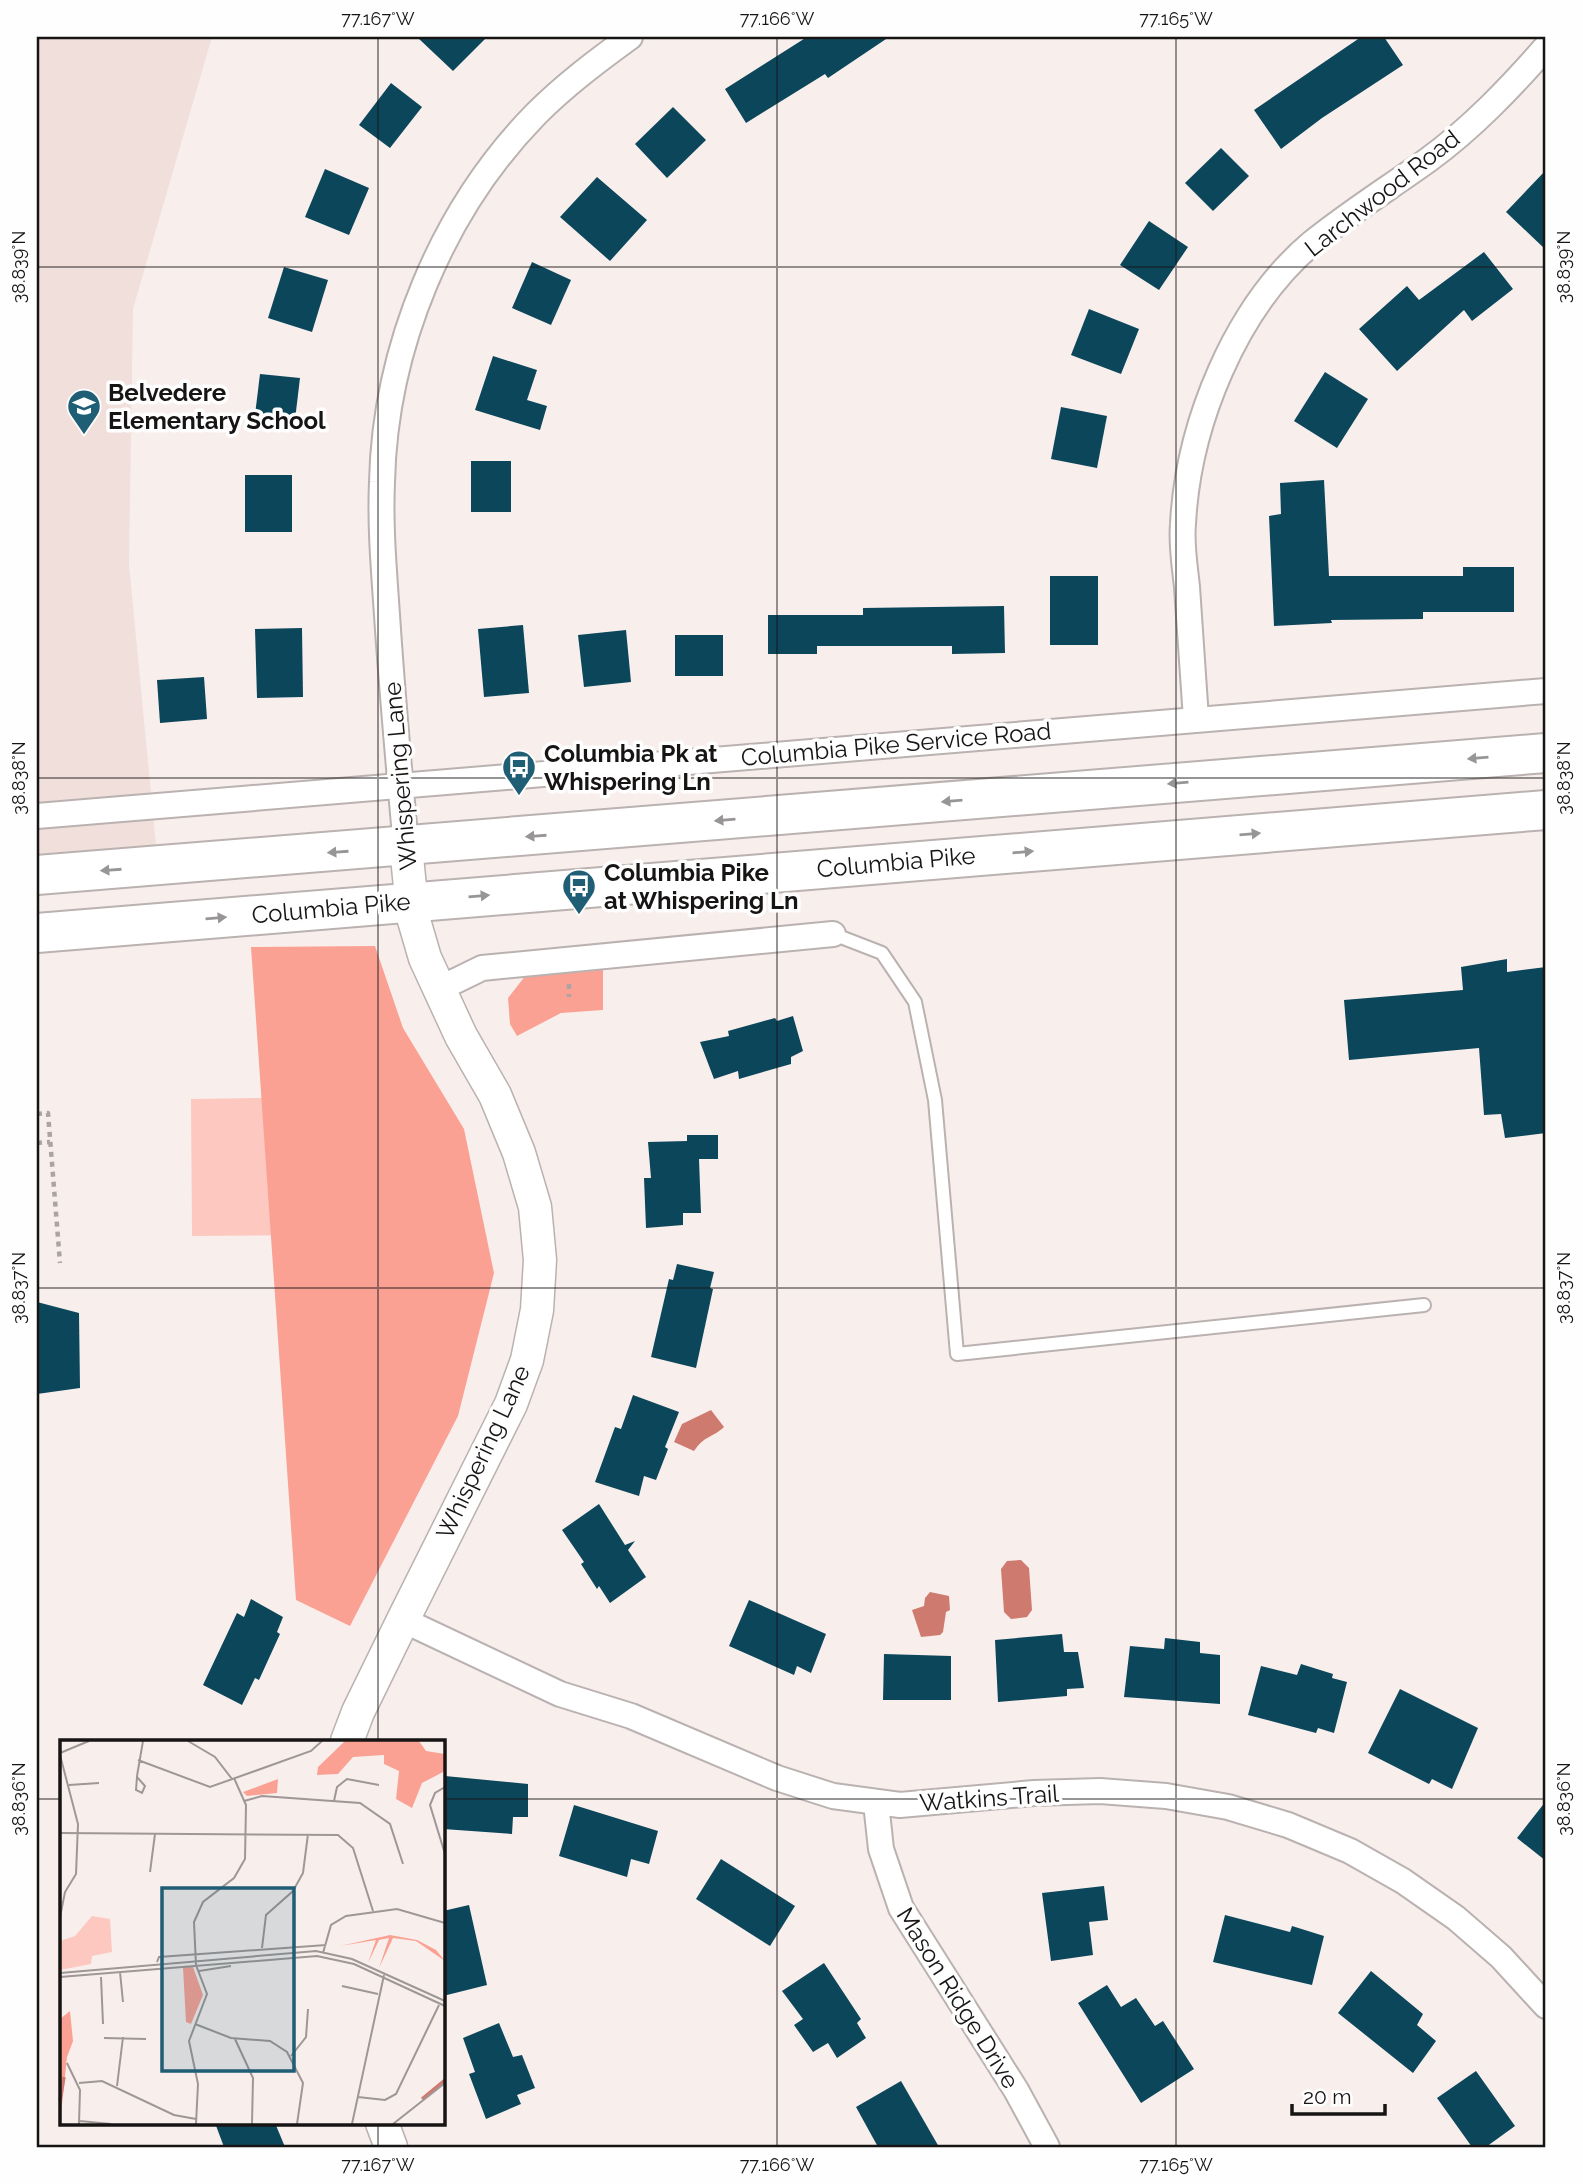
<svg xmlns="http://www.w3.org/2000/svg" width="1583" height="2184" viewBox="0 0 1583 2184" font-family="Raleway,sans-serif">
  <rect width="100%" height="100%" fill="#f8efed"/>
  <polygon fill="#f1dfdc" points="37,37 212,37 133,309 129,564 156,845 37,854"/>
  <polygon fill="#fcc8bf" points="319,1097 320,1235 192,1236 191,1099"/>
  <g fill="#faa194">
    <polygon points="375,946 403,1028 464,1129 494,1273 458,1416 350,1626 296,1600 251,947"/>
    <polygon points="603,966 603,1010 561,1013 517,1036 510,1024 508,998 526,975"/>
  </g>
  <g fill="#cf7a6f">
    <path d="M711 1410 724 1427C712 1438 705 1435 694 1451L674 1442 682 1424Z"/>
    <polygon points="1021,1560 1029,1568 1032,1610 1027,1617 1011,1619 1004,1612 1001,1569 1007,1561"/>
    <polygon points="930,1592 949,1596 950,1610 946,1612 943,1632 940,1635 921,1637 912,1610 924,1606 925,1598"/>
  </g>
  <g fill="#0c465a">
    <polygon points="417,37 487,37 453,71"/>
    <polygon points="807,37 889,37 828,78 825,74 746,123 725,89"/>
    <polygon points="1361,37 1384,37 1403,65 1322,118 1281,149 1254,110"/>
    <polygon points="391,83 422,107 390,148 359,125"/>
    <polygon points="673,107 706,140 667,178 635,144"/>
    <polygon points="1221,148 1249,176 1213,211 1185,183"/>
    <polygon points="325,169 369,188 349,235 305,217"/>
    <polygon points="1546,170 1546,250 1506,212"/>
    <polygon points="597,177 647,220 610,261 560,217"/>
    <polygon points="1149,221 1188,247 1159,290 1120,265"/>
    <polygon points="1484,252 1513,289 1472,321 1464,310 1397,371 1359,329 1407,286 1419,300"/>
    <polygon points="532,262 571,280 551,325 512,308"/>
    <polygon points="284,267 328,280 312,332 268,318"/>
    <polygon points="1089,309 1139,329 1121,374 1071,355"/>
    <polygon points="493,356 537,370 527,400 547,406 540,430 475,410"/>
    <polygon points="1325,372 1368,399 1337,448 1294,421"/>
    <polygon points="260,374 300,378 294,428 254,423"/>
    <polygon points="1061,407 1107,416 1097,468 1051,459"/>
    <rect x="471" y="461" width="40" height="51"/>
    <rect x="245" y="475" width="47" height="57"/>
    <polygon points="1324,480 1329,576 1463,576 1463,567 1514,567 1514,612 1423,612 1423,619 1331,620 1332,623 1274,626 1269,516 1281,514 1280,483"/>
    <rect x="1050" y="576" width="48" height="69"/>
    <polygon points="1004,606 1005,653 952,654 952,646 817,646 817,654 768,654 768,615 863,615 863,608"/>
    <polygon points="523,625 529,693 484,697 478,629"/>
    <polygon points="302,628 303,697 257,698 255,629"/>
    <polygon points="626,630 631,682 584,687 578,635"/>
    <rect x="675" y="635" width="48" height="41"/>
    <polygon points="204,677 207,719 160,723 157,680"/>
    <polygon points="1507,959 1507,972 1546,967 1546,1133 1505,1138 1501,1114 1484,1115 1479,1048 1349,1060 1344,1000 1463,990 1461,967"/>
    <polygon points="793,1016 803,1051 791,1057 791,1064 739,1079 738,1071 714,1079 700,1042 729,1036 728,1031 775,1018 777,1021"/>
    <polygon points="687,1135 718,1135 718,1159 699,1159 701,1213 683,1213 683,1225 646,1228 644,1178 651,1178 648,1142 687,1141"/>
    <polygon points="677,1264 714,1272 710,1288 713,1289 696,1368 651,1357 669,1279 673,1280"/>
    <polygon points="37,1302 79,1313 80,1388 37,1394"/>
    <polygon points="633,1395 679,1412 665,1447 668,1449 656,1480 644,1476 639,1496 595,1482 615,1427 621,1429"/>
    <polygon points="599,1504 625,1545 635,1541 628,1550 646,1577 610,1603 599,1586 597,1589 581,1564 584,1562 562,1530"/>
    <polygon points="251,1599 283,1617 277,1632 280,1634 259,1680 255,1678 242,1705 203,1685 237,1613 244,1617"/>
    <polygon points="749,1600 826,1634 811,1673 797,1666 794,1675 729,1646"/>
    <polygon points="1062,1634 1064,1652 1078,1652 1084,1688 1067,1689 1067,1696 998,1702 995,1640"/>
    <polygon points="1165,1638 1200,1642 1200,1653 1220,1655 1220,1704 1124,1697 1130,1646 1164,1649"/>
    <polygon points="884,1654 951,1656 951,1700 883,1700"/>
    <polygon points="1301,1664 1333,1674 1332,1678 1347,1682 1334,1733 1318,1728 1316,1733 1248,1715 1261,1666 1297,1675"/>
    <polygon points="1400,1689 1478,1728 1452,1789 1432,1779 1429,1784 1368,1753"/>
    <polygon points="445,1776 528,1784 528,1817 513,1817 512,1834 443,1829"/>
    <polygon points="1546,1801 1546,1861 1517,1838"/>
    <polygon points="574,1805 658,1831 649,1864 631,1859 627,1877 559,1856"/>
    <polygon points="721,1859 795,1906 770,1946 696,1899"/>
    <polygon points="1104,1886 1108,1920 1089,1922 1093,1955 1051,1961 1042,1893"/>
    <polygon points="469,1905 487,1985 443,1996 443,1911"/>
    <polygon points="1225,1915 1290,1932 1292,1926 1324,1936 1312,1985 1213,1962"/>
    <polygon points="824,1963 861,2019 857,2023 866,2038 837,2058 828,2043 813,2052 794,2025 803,2019 782,1991"/>
    <polygon points="1371,1971 1423,2014 1417,2025 1436,2041 1413,2073 1338,2013"/>
    <polygon points="1107,1985 1121,2007 1136,1998 1155,2026 1163,2021 1194,2069 1141,2103 1078,2003"/>
    <polygon points="499,2023 513,2057 522,2055 535,2088 517,2095 521,2104 486,2119 469,2074 475,2072 463,2038"/>
    <polygon points="1476,2071 1515,2126 1486,2147 1472,2147 1437,2098"/>
    <polygon points="901,2081 939,2147 878,2147 856,2107"/>
    <polygon points="215,2123 275,2123 285,2147 224,2147"/>
  </g>
  <g fill="none" stroke-linecap="round" stroke-linejoin="round">
    <g stroke="#bab2b0" stroke-width="16">
      <polyline id="service" points="833,934 882,953 915,1002 935,1100 957,1354 1424,1305"/>
    </g>
    <g stroke="#bab2b0" stroke-width="28">
      <g id="minor">
        <path d="M1196 719C1193 675 1190 631 1187 587 1185 567 1181 545 1183 524 1188 425 1235 308 1312 243 1349 213 1389 188 1428 160 1472 128 1510 88 1546 47"/>
        <polyline points="37,816 1546,691"/>
        <path d="M406 847C399 769 392 692 387 615 384 571 380 526 382 482 385 348 442 210 536 114 565 85 597 61 630 37"/>
        <polyline points="439,989 482,968 833,934"/>
        <polyline points="403,1620 560,1694 631,1716 777,1778 833,1796 900,1805 1034,1793 1100,1791 1166,1796 1228,1807 1288,1825 1350,1851 1403,1881 1456,1918 1501,1957 1546,2006"/>
        <polyline points="876,1803 881,1849 901,1908 1016,2090 1047,2147"/>
      </g>
    </g>
    <g stroke="#bab2b0" stroke-width="35">
      <g id="tertiary">
        <polyline points="347,1741 358,1712 403,1620 511,1404 527,1360 537,1310 540,1260 535,1207 519,1153 495,1095 461,1036 425,958 413,917 406,847"/>
        <polyline points="382,2123 391,2147"/>
      </g>
    </g>
    <g stroke="#bab2b0" stroke-width="42">
      <g id="primary">
        <polyline points="37,875 1546,753"/>
        <polyline points="37,933 1546,810"/>
      </g>
    </g>
    <g stroke="#aba4a2" stroke-width="4.5" stroke-dasharray="5 5" stroke-linecap="butt">
      <polyline points="569,984 569,997"/>
      <polyline points="37,1114 48,1113 60,1263"/>
      <polyline points="37,1143 50,1142"/>
    </g>
    <use href="#service" stroke="#fff" stroke-width="12"/>
    <use href="#minor" stroke="#fff" stroke-width="24"/>
    <use href="#tertiary" stroke="#fff" stroke-width="32"/>
    <use href="#primary" stroke="#fff" stroke-width="38"/>
  </g>
  <defs><path id="oneway-solid" d="M-6-.8H1V-3.2L6.5 0L1 3.2V.8H-6Z" transform="scale(1.75)"/></defs>
  <g fill="#979595">
    <use href="#oneway-solid" transform="translate(1478 758) rotate(175)"/>
    <use href="#oneway-solid" transform="translate(1178 783) rotate(175)"/>
    <use href="#oneway-solid" transform="translate(952 801) rotate(175)"/>
    <use href="#oneway-solid" transform="translate(725 820) rotate(175)"/>
    <use href="#oneway-solid" transform="translate(1250 834) rotate(-5)"/>
    <use href="#oneway-solid" transform="translate(536 836) rotate(176)"/>
    <use href="#oneway-solid" transform="translate(338 852) rotate(176)"/>
    <use href="#oneway-solid" transform="translate(1023 852) rotate(-5)"/>
    <use href="#oneway-solid" transform="translate(111 870) rotate(176)"/>
    <use href="#oneway-solid" transform="translate(479 896) rotate(-5)"/>
    <use href="#oneway-solid" transform="translate(216 918) rotate(-5)"/>
  </g>
  <path fill="none" stroke="#171414" stroke-width="2" stroke-opacity="0.45" d="M378 37V1741M777 37V2147M1176 37V2147M37 267H1546M37 778H1546M37 1288H1546M37 1799H61M443 1799H1546M378 2123V2147"/>
  <defs>
    <g id="school-pin" transform="scale(1.75)"><path d="M0 17L-7.5 6A9.5 9.5 0 1 1 7.5 6Z" fill="#205e75" stroke="#fefefe"/><path d="M0-5L7-2L0 1L-7-2ZM-4 1L0 2.5L4 1V4Q0 6-4 4Z" fill="#fff"/></g>
    <g id="bus-pin" transform="scale(1.75)"><path d="M0 17L-7.5 6A9.5 9.5 0 1 1 7.5 6Z" fill="#205e75" stroke="#fefefe"/><path d="M-5-6H5V4H4V6H2V4H-2V6H-4V4H-5ZM-3.5-4V0h7V-4ZM-3.5 1.2v1.5H-2V1.2ZM2 1.2v1.5H3.5V1.2Z" fill="#fff"/></g>
  </defs>
  <g fill-rule="evenodd">
    <use href="#school-pin" x="84" y="406"/>
    <use href="#bus-pin" x="519" y="767"/>
    <use href="#bus-pin" x="579" y="886"/>
  </g>
  <g text-anchor="middle" dominant-baseline="central" stroke-width="7" stroke-linejoin="round" paint-order="stroke">
    <g font-size="24" fill="#171414" stroke="#fefefe">
      <text transform="translate(1382 193) rotate(-38)">Larchwood Road</text>
      <text transform="translate(896 744) rotate(-5)">Columbia Pike Service Road</text>
      <text transform="translate(400 776) rotate(-95)">Whispering Lane</text>
      <text transform="translate(896 862) rotate(-5)">Columbia Pike</text>
      <text transform="translate(331 908) rotate(-5)">Columbia Pike</text>
      <text transform="translate(483 1452) rotate(-65)">Whispering Lane</text>
      <text transform="translate(989 1798) rotate(-4)">Watkins Trail</text>
      <text transform="translate(958 1998) rotate(58)">Mason Ridge Drive</text>
    </g>
    <g font-size="24" font-weight="bold" fill="#171414" stroke="#fefefe" text-anchor="start">
      <text x="108" y="392">Belvedere<tspan x="108" dy="28">Elementary School</tspan></text>
      <text x="544" y="753">Columbia Pk at<tspan x="544" dy="28">Whispering Ln</tspan></text>
      <text x="604" y="872">Columbia Pike<tspan x="604" dy="28">at Whispering Ln</tspan></text>
    </g>
  </g>
  <g transform="translate(60 1740)">
    <rect width="385" height="385" fill="#f8efed"/>
    <path d="M32 176 50 179 52 212 32 216 31 224 0 230V201L15 196Z" fill="#fcc8bf"/>
    <path d="M285 1H359L366 11 385 14V31L362 43 352 68 336 59 339 31 324 24V15L293 17 278 34 257 35 258 27ZM218 39 217 53 187 56 183 52ZM330 195 357 200 376 210 385 221 356 201 333 198 319 228 329 198 319 200 308 223 316 200 280 206ZM123 227H133L143 255 131 284 126 282ZM10 271 13 301 7 317 0 384V279Z" fill="#faa194"/>
    <path fill="none" stroke="#cf7a6f" stroke-width="3.5" d="M362 359 385 340M0 361 4 337"/>
    <path fill="none" stroke="#9e9796" stroke-width="2" d="M128 1 155 17 172 39M0 13 29 1M0 15 18 84 16 134 5 152 0 177M78 20 150 47 251 11 262 1M77 36 83 1M77 37 85 46 82 53 76 50ZM9 45 39 43M385 47 375 53 370 65 385 114M184 61 202 56 300 63 330 84 343 124M274 61 277 47 287 39 319 45M0 93 278 95 293 108 313 171M90 132 95 94M202 208 206 175 233 151 243 133 248 94M263 213 271 185 286 176 337 169 385 183M97 222 99 217 266 205M139 231 171 226M60 232 63 262M0 233 256 211 292 219 385 261M0 237 257 216 294 224 385 266M41 237 43 284M282 246 318 254M135 284 171 298 210 301 227 312 243 343 237 384M44 298 86 299M175 299 193 338 192 384M231 316 246 297 248 269M7 323 20 350 19 384M19 343 42 341 114 375 136 379M57 346 63 297M298 357 325 360 336 354 379 265M20 381 51 384M136 384 138 344 129 301 147 254 136 225 134 182 143 162 174 138 185 119 186 65 174 38M292 384 324 235M333 384 385 343"/>
    <path fill="#205e75" fill-opacity="0.15" stroke="#205e75" stroke-width="3.5" d="M102 148H234V331H102Z"/>
    <rect width="385" height="385" fill="none" stroke="#171414" stroke-width="3.5"/>
  </g>
  <rect width="1583" height="2184" fill="none" stroke="#fefefe" stroke-width="77"/>
  <path d="M1292 2104v10h93v-10" fill="none" stroke="#171414" stroke-width="3.5"/>
  <text x="1303" y="2104" font-size="21" fill="#171414" stroke="#fefefe" stroke-width="5" paint-order="stroke">20 m</text>
  <rect x="38" y="38" width="1506" height="2108" fill="none" stroke="#171414" stroke-width="2.5"/>
  <g font-size="18" text-anchor="middle" fill="#171414">
    <text x="378" y="25">77.167°W</text>
    <text x="777" y="25">77.166°W</text>
    <text x="1176" y="25">77.165°W</text>
    <text transform="translate(19 267) rotate(-90)" y="6">38.839°N</text>
    <text transform="translate(1564 267) rotate(-90)" y="6">38.839°N</text>
    <text transform="translate(19 778) rotate(-90)" y="6">38.838°N</text>
    <text transform="translate(1564 778) rotate(-90)" y="6">38.838°N</text>
    <text transform="translate(19 1288) rotate(-90)" y="6">38.837°N</text>
    <text transform="translate(1564 1288) rotate(-90)" y="6">38.837°N</text>
    <text transform="translate(19 1799) rotate(-90)" y="6">38.836°N</text>
    <text transform="translate(1564 1799) rotate(-90)" y="6">38.836°N</text>
    <text x="378" y="2171">77.167°W</text>
    <text x="777" y="2171">77.166°W</text>
    <text x="1176" y="2171">77.165°W</text>
  </g>
</svg>
